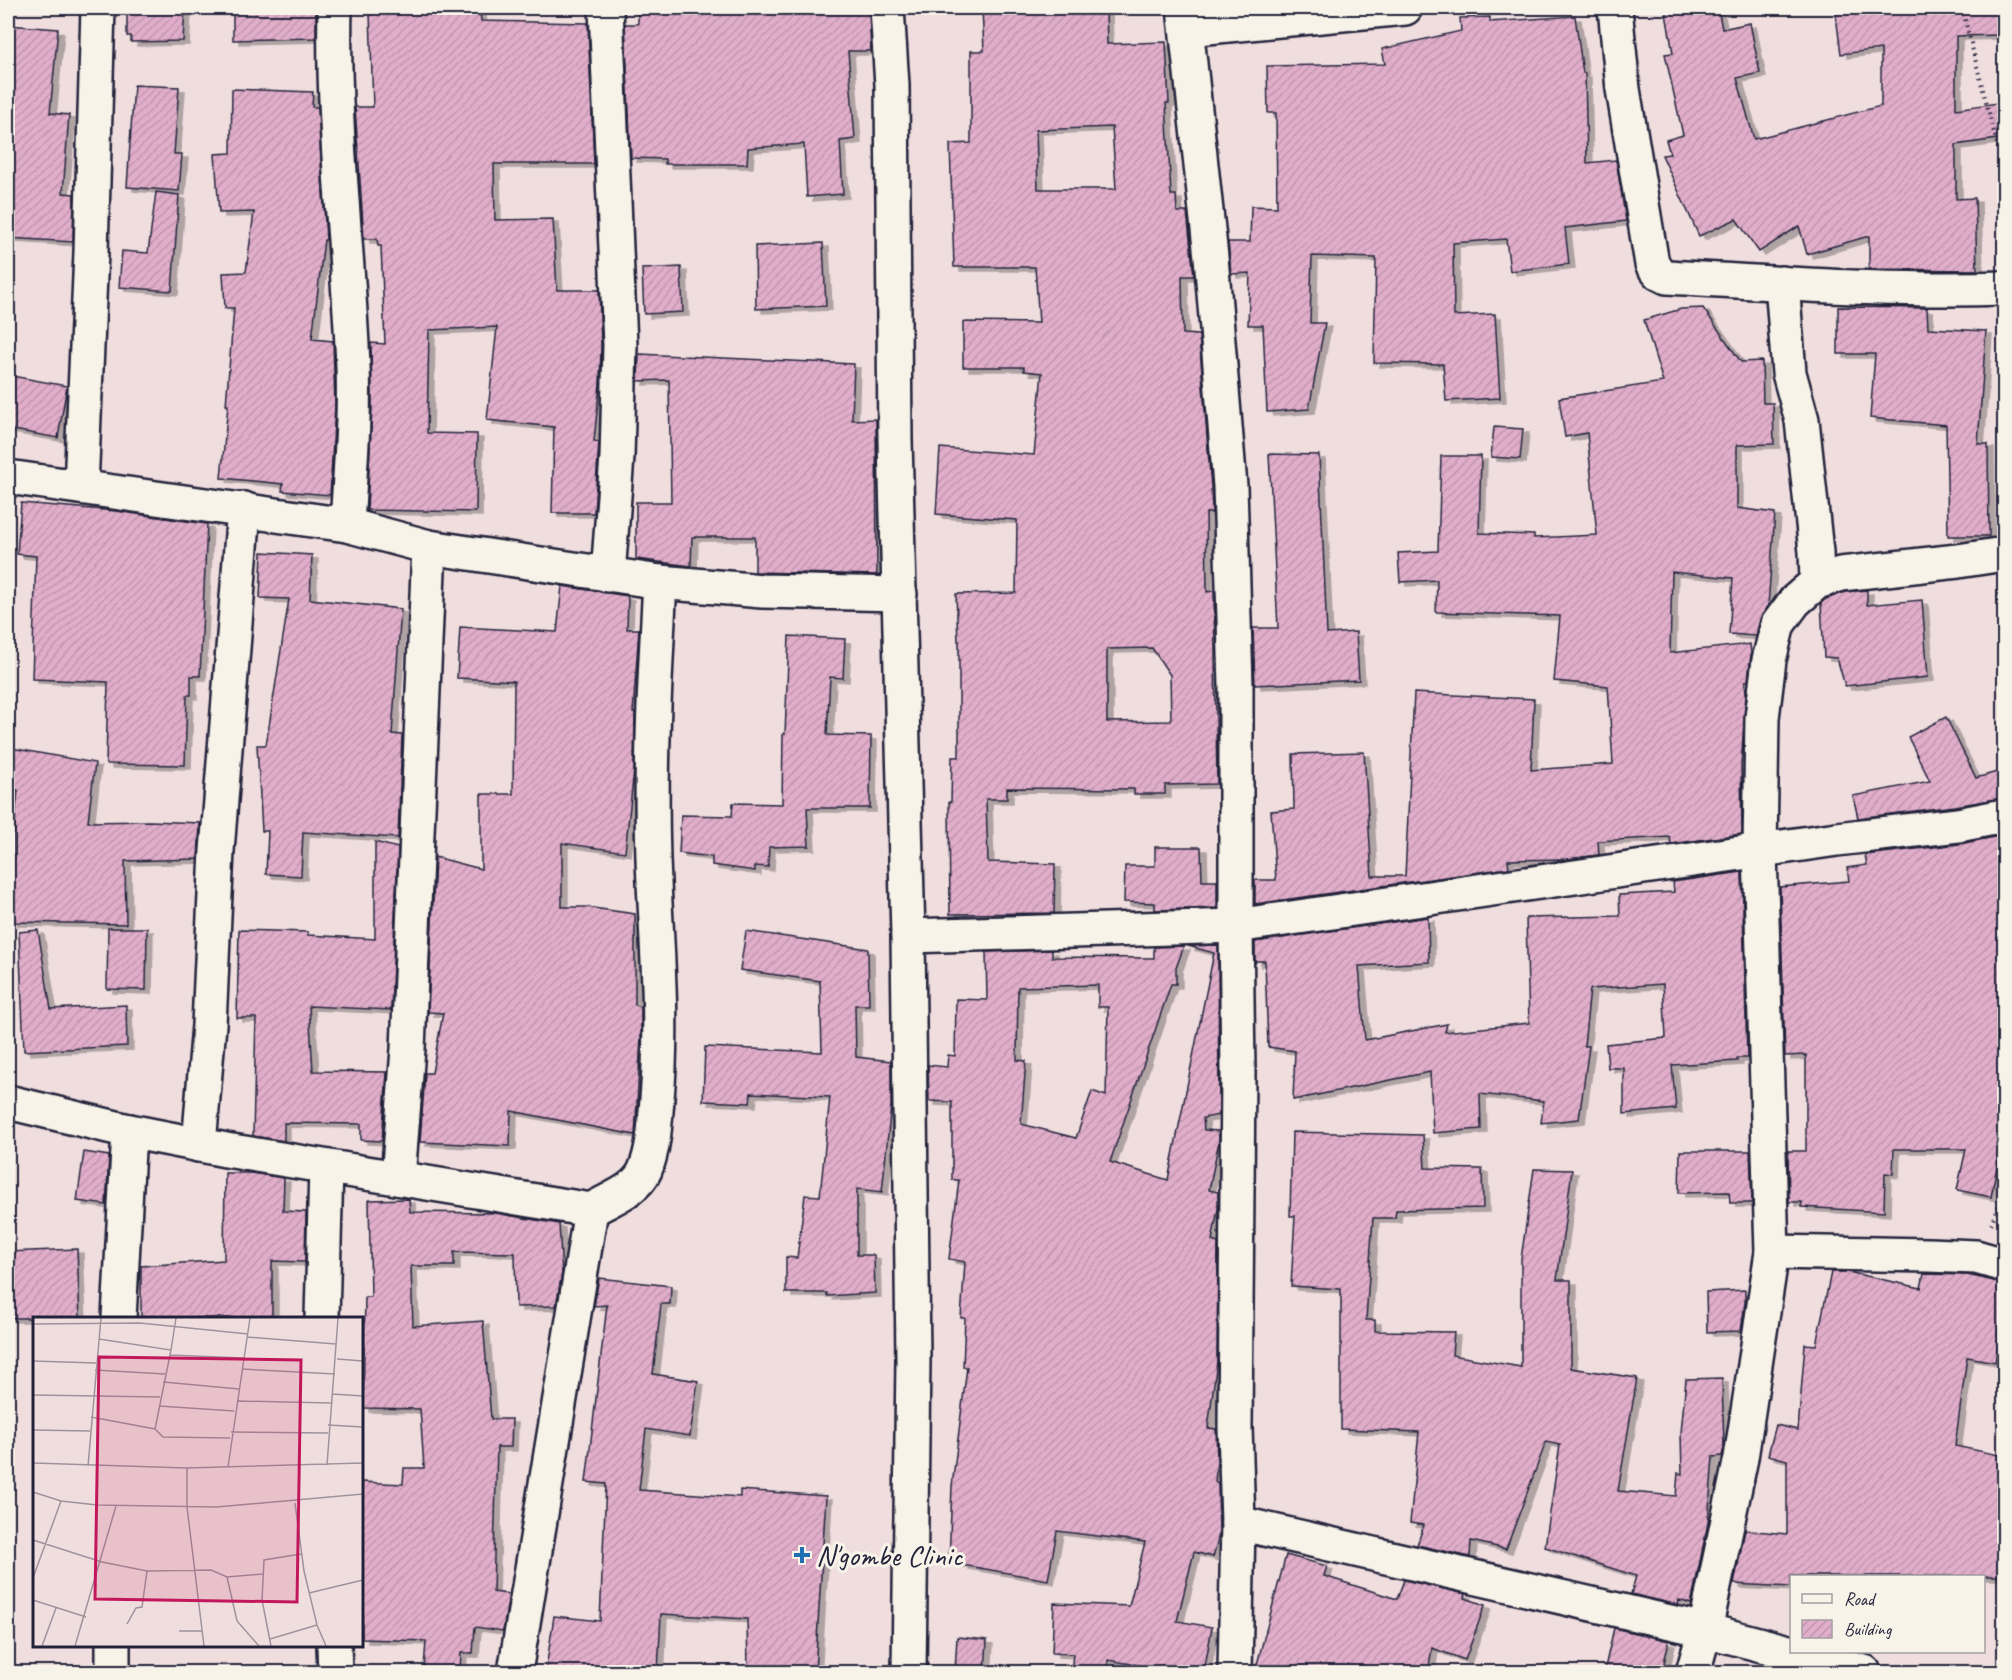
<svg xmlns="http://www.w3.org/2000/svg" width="2012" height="1680" viewBox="0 0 2012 1680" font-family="Caveat,sans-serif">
  <defs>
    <pattern id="building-hatch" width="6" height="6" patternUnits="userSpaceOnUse" patternTransform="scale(1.5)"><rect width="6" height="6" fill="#e1aeca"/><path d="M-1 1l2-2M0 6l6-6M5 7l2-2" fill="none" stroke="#c195ae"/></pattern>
    <filter id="shadow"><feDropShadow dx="6" dy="4" stdDeviation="0" flood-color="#0004"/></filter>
  </defs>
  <rect width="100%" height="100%" fill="#f0dedf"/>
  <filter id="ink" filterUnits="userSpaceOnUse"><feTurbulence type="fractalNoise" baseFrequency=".0167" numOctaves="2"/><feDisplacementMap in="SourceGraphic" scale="12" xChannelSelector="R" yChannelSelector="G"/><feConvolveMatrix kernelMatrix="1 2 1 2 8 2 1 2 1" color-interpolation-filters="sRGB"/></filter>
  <g filter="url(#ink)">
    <g fill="url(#building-hatch)" stroke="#22223b" stroke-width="1.5" fill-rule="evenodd" filter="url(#shadow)">
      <polygon points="127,8 185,8 183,41 131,42 131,36 127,36"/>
      <polygon points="233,8 316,8 316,38 233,40"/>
      <polygon points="638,8 869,8 871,51 848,51 855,139 840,141 843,194 807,197 804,144 748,148 747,164 665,164 665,159 631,158 625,24 638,24"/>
      <path d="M982 8H1106L1107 44 1166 42 1169 103H1166L1171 195H1176L1177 212H1187L1194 276H1182L1183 334 1199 335 1211 487 1212 513H1206L1207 592 1214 591 1217 784 1165 785V794H1134V789L1007 788V799H986L988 862 1055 864 1054 913 950 914 949 802H951L952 757H959V641H958L956 594 1016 593 1017 520 936 514 940 448 1034 455 1042 373 1024 371V367H963V322L1039 323 1035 267H954L950 144 971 143V51H984ZM1112 127 1116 189H1038L1036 130ZM1152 648 1170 675 1171 721 1107 722V649Z"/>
      <polygon points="1665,8 1718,8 1722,29 1750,23 1760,73 1737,78 1754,139 1881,106 1881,49 1841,54 1835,8 2004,8 2004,35 1956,36 1956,109 2004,102 2004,138 1956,145 1956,199 1975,198 1977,270 1869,269 1869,236 1807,254 1799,226 1759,252 1736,219 1699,236 1662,155 1670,154 1666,140 1683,135 1665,54 1673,53"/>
      <polygon points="480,11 481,21 588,23 594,164 494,164 495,220 553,219 557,290 599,290 601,345 600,383 594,441 599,442 594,513 552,513 554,427 487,420 497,327 429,330 427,433 477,434 476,512 367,510 372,406 371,343 385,344 381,246 378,246 377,239 364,239 355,107 373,107 370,13"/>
      <polygon points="1575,16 1583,73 1585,73 1587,163 1616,160 1626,221 1565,228 1569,264 1510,271 1506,239 1453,243 1454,316 1495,314 1500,398 1446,401 1443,364 1374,363 1376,258 1312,256 1310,323 1325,323 1309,409 1267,412 1263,325 1248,325 1250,273 1231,274 1228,242 1250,242 1251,206 1277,207 1276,113 1268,113 1267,66 1385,64 1382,49 1461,31 1460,18 1490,17 1490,22"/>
      <polygon points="8,25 58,29 50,113 69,115 63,193 74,194 73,242 8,238"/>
      <polygon points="134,85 179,87 174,154 182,154 179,191 127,187"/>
      <polygon points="232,89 313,92 312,107 318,107 326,240 324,240 312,339 333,341 335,405 330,495 282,491 283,484 221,478 228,405 226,405 234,308 225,308 223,273 246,272 254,212 219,213 215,154 231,153"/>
      <polygon points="156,192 179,195 172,291 119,287 122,251 148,253"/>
      <polygon points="823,243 826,306 756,309 755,246"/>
      <polygon points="681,267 683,312 644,314 642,269"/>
      <polygon points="1838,307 1927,308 1928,328 1986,331 1978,444 1988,444 1989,536 1948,536 1946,425 1870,418 1875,354 1838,354"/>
      <polygon points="1703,308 1741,362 1762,361 1763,403 1773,403 1774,444 1737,445 1737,508 1775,513 1768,606 1760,619 1756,636 1729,634 1733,578 1672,572 1670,653 1750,644 1751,654 1748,681 1745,681 1746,694 1741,766 1742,834 1671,844 1670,837 1598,841 1599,855 1567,859 1508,860 1509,868 1255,904 1255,880 1276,880 1271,811 1294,809 1293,754 1364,752 1372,876 1405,876 1414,693 1534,699 1531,770 1613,764 1608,686 1554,681 1560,616 1436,612 1437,580 1400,582 1398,553 1438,551 1441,456 1481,456 1479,533 1534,535 1534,538 1597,535 1587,433 1565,437 1559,398 1663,382 1644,320 1681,309"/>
      <polygon points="639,354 854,364 852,420 876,419 877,575 755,572 755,537 692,537 691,566 636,559 636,502 671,502 669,380 638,381"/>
      <polygon points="12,376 67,386 58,438 8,429 8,401"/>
      <polygon points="1494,427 1523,429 1520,459 1491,457"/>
      <polygon points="1269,454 1319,455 1327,634 1356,632 1359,680 1255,685 1253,628 1278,628"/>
      <polygon points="21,503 116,511 207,524 200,676 191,676 191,695 187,695 185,765 106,764 108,682 32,679 36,556 17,554"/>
      <polygon points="262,552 312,555 310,599 401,609 392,734 402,735 398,838 303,832 301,876 266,874 268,831 262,831 257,745 266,745 289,599 260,598"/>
      <polygon points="562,586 628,596 627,629 639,629 633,713 635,713 634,770 625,852 562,843 562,907 586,907 635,914 635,1005 641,1007 641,1038 635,1135 511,1111 510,1146 420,1142 425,1073 432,1073 443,1013 428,1012 435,857 481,869 481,794 513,794 514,681 457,678 460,627 557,632"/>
      <polygon points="1867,590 1867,605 1922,600 1928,677 1845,686 1837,658 1824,657 1821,603 1826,599 1845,592"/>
      <polygon points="789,636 845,639 843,678 830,677 827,735 871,736 870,808 807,808 809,846 769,847 768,867 755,866 755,871 712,865 712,857 679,853 681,815 732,816 733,803 782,804 783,734 785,734"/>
      <polygon points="1946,717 1976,778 2004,770 2004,798 1955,806 1858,818 1853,796 1930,781 1908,737"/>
      <polygon points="11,748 95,763 88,822 150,821 200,823 198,859 125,861 126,924 12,922 13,838 18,790 8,788 8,765"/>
      <polygon points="2004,835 2004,1131 1991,1197 1957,1190 1966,1149 1894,1149 1893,1174 1885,1173 1884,1212 1801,1207 1802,1202 1789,1202 1788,1151 1806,1151 1806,1055 1785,1056 1780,887 1849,881 1847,868 1867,865 1865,855 1960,844"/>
      <polygon points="375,842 398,848 391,1010 309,1006 313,1071 387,1072 382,1141 361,1140 361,1124 284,1123 284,1141 253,1136 256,1018 237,1018 239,930 308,932 308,935 375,939"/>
      <polygon points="1155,847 1201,847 1202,881 1217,881 1217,908 1155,910 1155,903 1124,902 1125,866 1155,866"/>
      <polygon points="1742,872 1747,1058 1737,1058 1737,1061 1672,1065 1676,1109 1624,1114 1624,1068 1608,1068 1606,1044 1666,1038 1663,984 1590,989 1584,1046 1589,1046 1579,1119 1541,1123 1544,1101 1480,1094 1481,1129 1433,1133 1430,1072 1293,1100 1295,1051 1268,1047 1265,961 1256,961 1255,964 1255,942 1428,917 1429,962 1359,966 1365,1040 1447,1024 1445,1032 1529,1023 1526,918 1620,916 1619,895 1674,892 1673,882"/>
      <polygon points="108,928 147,928 146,990 107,989"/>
      <polygon points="38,930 51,1009 126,1005 127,1046 24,1051 19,932"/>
      <polygon points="746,931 868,949 869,1005 855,1005 856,1057 891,1061 891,1105 882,1192 857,1189 857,1255 874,1255 875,1293 827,1296 827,1293 786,1293 786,1257 797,1258 805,1195 820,1196 830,1097 751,1093 750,1103 703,1101 705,1047 822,1052 820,981 740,970"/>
      <path d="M1218 945 1219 1115 1203 1118 1204 1130 1219 1131V1141L1209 1190 1218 1192V1209L1212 1241 1218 1243 1217 1361 1208 1428 1216 1429 1217 1461 1215 1482 1218 1483 1219 1535 1213 1557 1194 1552 1177 1621 1212 1627 1204 1672H1180L1108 1660 1107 1672H1071L1073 1654 1052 1653 1054 1603 1129 1606 1145 1542 1057 1531 1048 1580 962 1565 963 1563H949L952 1486 967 1367H963L965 1318H961L965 1262 949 1259 959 1180H952V1102L929 1101 928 1065 947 1067 948 1055 955 1056 956 999 987 1000 986 952 1052 950V957L1154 958V947L1184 946 1176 968V984H1171L1110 1162 1168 1180 1214 953 1188 946ZM1098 985V1007H1108L1106 1096 1092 1091 1076 1138 1021 1124 1026 1061 1017 1060 1018 987Z"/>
      <polygon points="1292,1132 1423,1135 1425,1168 1482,1169 1483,1208 1396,1210 1395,1218 1373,1218 1366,1320 1375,1320 1375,1331 1454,1332 1452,1355 1521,1367 1521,1259 1534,1169 1572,1170 1557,1280 1571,1280 1571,1368 1637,1378 1618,1491 1676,1496 1678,1473 1682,1474 1681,1433 1686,1379 1722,1378 1724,1448 1722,1456 1713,1457 1708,1523 1691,1604 1679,1600 1678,1605 1631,1594 1636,1576 1545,1547 1560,1445 1546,1442 1506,1549 1471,1541 1470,1557 1417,1545 1424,1525 1410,1523 1419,1432 1341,1429 1341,1289 1291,1286 1295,1216 1290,1216"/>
      <polygon points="1680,1151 1750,1151 1752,1203 1730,1203 1729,1192 1679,1193"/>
      <polygon points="84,1152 109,1156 106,1205 77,1201"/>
      <polygon points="225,1173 251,1173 284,1178 283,1211 306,1212 305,1262 272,1261 272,1318 141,1318 141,1266 224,1260"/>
      <polygon points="409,1199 410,1212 495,1213 559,1224 562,1273 556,1306 516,1307 515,1253 454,1252 454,1266 411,1266 413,1326 483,1321 491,1419 512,1419 511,1447 497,1447 493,1592 509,1594 503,1631 475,1627 473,1653 461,1653 460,1671 424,1668 426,1641 362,1639 362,1482 403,1484 404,1468 424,1468 420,1409 363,1408 365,1297 371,1297 369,1200"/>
      <polygon points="77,1249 80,1318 8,1318 8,1252"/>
      <polygon points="1831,1272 1848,1272 1921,1288 1924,1274 1967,1275 2004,1283 2004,1311 1995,1362 1967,1357 1955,1446 2004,1456 2004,1576 1791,1576 1791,1587 1734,1584 1745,1530 1787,1534 1787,1460 1768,1455 1776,1425 1798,1430 1805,1344 1816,1345"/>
      <polygon points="599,1278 671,1286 670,1304 661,1304 653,1374 698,1381 690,1436 646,1429 639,1490 740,1497 740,1490 826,1496 815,1672 748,1672 747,1619 661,1614 658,1672 570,1672 546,1669 554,1616 600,1621 606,1484 586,1482 607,1305 594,1306"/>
      <polygon points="1745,1290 1745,1302 1741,1331 1707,1332 1706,1292"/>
      <polygon points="1286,1555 1327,1566 1324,1576 1397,1599 1404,1580 1466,1594 1465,1598 1485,1605 1465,1660 1432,1648 1428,1672 1255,1672"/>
      <polygon points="1614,1628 1669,1641 1662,1672 1604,1672"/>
      <polygon points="957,1637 987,1640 985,1672 955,1672"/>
    </g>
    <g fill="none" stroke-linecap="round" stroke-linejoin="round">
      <g stroke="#22223b" stroke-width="38">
        <g id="street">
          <path d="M335 8C332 127 348 246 353 366 355 419 350 472 347 525"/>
          <polyline points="606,8 620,345 617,457 608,575"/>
          <polyline points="887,8 892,85 895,440 908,936 913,1359 909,1672"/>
          <polyline points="1184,8 1211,257 1230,486 1236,685 1236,926 1238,1071 1235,1427 1238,1523 1235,1672"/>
          <path d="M1615 8 1623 89 1652 264 1659 273 1667 277C1779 283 1892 292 2004 288"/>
          <polyline points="1187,29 1405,8"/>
          <polyline points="1782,283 1789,373 1802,420 1816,552 1817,582"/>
          <polyline points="8,477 347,525 429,547 660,582 762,591 900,594"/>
          <polyline points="81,487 91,252 98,8"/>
          <polyline points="908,936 1236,926 1837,839 1958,825 2004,816"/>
          <path d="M8 1102 129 1131 226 1150 591 1210C609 1199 636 1191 645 1170 654 1148 655 1123 657 1099 664 1017 656 940 653 859 650 766 655 674 660 582"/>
          <polyline points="199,1145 209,1025 217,851 244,509"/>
          <polyline points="398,1178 408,1049 429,547"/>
          <polyline points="1772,1252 1929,1255 1976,1257 2004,1265"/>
          <polyline points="119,1318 129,1131"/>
          <polyline points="322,1318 326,1167"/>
          <polyline points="1238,1523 1705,1630 1864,1672"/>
          <polyline points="334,1646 335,1672"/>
          <polyline points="113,1672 113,1646"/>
          <polyline points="515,1672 591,1210"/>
          <polyline points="1693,1672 1705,1630 1741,1458 1772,1252 1760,852 1762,718 1769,660 1778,624 1795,601 1817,582 1841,574 1958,561 2004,554"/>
        </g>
      </g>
      <g stroke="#22223b" stroke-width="4" stroke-dasharray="1.5 4.5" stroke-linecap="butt">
        <polyline points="1962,8 1999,152 2003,254"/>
        <polyline points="1991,1224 2004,1194"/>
      </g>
      <use href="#street" stroke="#f7f3e8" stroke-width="33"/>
    </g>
  </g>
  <path fill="#1f6fb2" stroke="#f7f3e8" stroke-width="2" d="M799 1546h6v6h6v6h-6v6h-6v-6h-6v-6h6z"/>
  <g text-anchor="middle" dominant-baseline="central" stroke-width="6" stroke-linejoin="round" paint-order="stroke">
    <g font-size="30" fill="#22223b" stroke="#f7f3e8" text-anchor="start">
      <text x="816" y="1555">N'gombe Clinic</text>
    </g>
  </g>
  <g transform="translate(33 1317)">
    <rect width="330" height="330" fill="#f0dedf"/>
    <path fill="none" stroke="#9e939d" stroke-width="1.5" d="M0 7 107 6 215 17M214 20 303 27M66 22 138 33 122 112M138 33 143 1M137 38 211 41M304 42 330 44M0 44 63 46M209 52 302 57M62 53 132 57M130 65 206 72M299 77 330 79M0 78 127 80M204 84 298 86M126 89 201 94M58 100 122 112 130 120 197 121M295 108 330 110M0 113 57 114M198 115 295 116M0 146 154 151 330 146M294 148 305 1M55 149 68 1M195 150 217 1M154 151V190L171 329M0 175 28 184 64 188 183 190 330 177M262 186 271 254 284 308 293 329M0 223 69 245 114 254 178 253 194 260 230 257M194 260 204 304 226 329M0 261 28 184M276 276 330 263M0 283 53 300M94 307 103 291 109 290 114 254M146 314H169M237 322 284 308M9 329 23 291M42 329 83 189M238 329 229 283 231 243 268 237"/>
    <path fill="#c2185b" fill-opacity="0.15" stroke="#c2185b" stroke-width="3" d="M66 40 268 43 264 285 62 282Z"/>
    <rect width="330" height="330" fill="none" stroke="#22223b" stroke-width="3"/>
  </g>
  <rect width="2012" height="1680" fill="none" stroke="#f7f3e8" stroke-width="30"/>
  <rect x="15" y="15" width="1982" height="1650" fill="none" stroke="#22223b" stroke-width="2" filter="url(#ink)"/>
  <rect x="1790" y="1575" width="195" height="78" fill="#f7f3e8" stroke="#a29fa3" stroke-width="1.5"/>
  <rect x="1802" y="1594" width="30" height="9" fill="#f7f3e8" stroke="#a29fa3" stroke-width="1.5"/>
  <text x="1844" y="1605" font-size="18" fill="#22223b">Road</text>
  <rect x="1802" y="1620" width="30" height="18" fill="url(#building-hatch)" stroke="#a29fa3" stroke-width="1.5"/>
  <text x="1844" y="1635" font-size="18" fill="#22223b">Building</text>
</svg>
